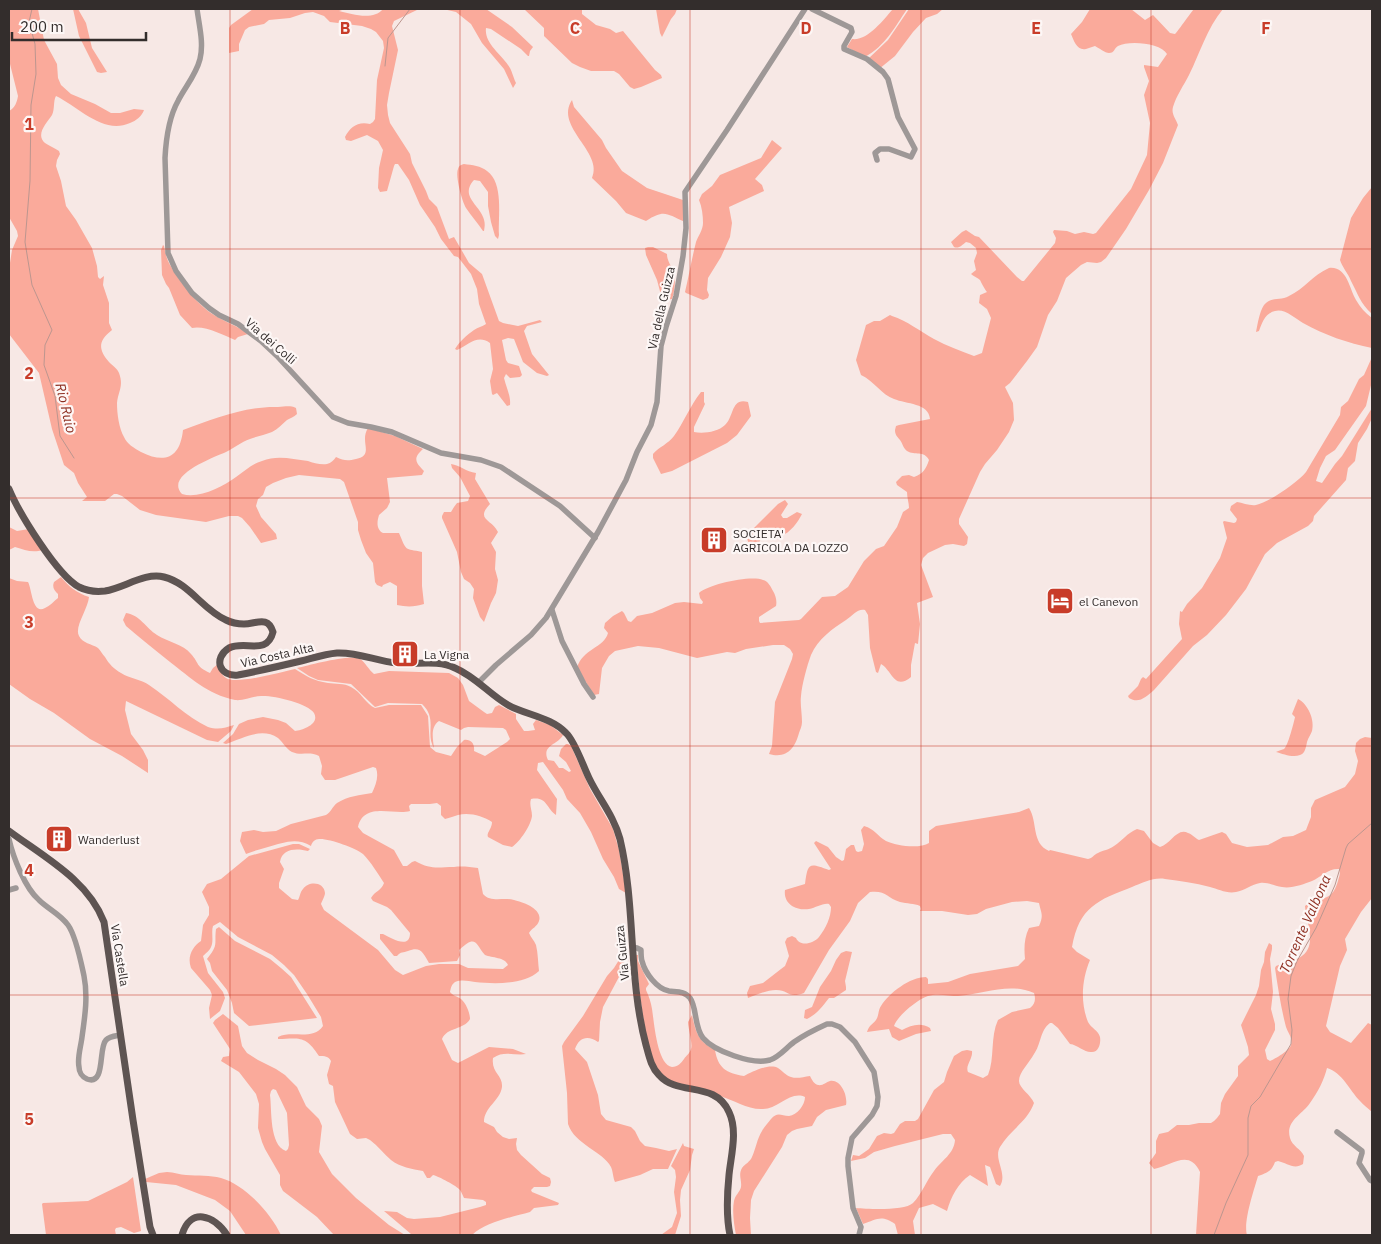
<svg xmlns="http://www.w3.org/2000/svg" width="1381" height="1244" viewBox="0 0 1381 1244" font-family="'IBM Plex Sans',sans-serif">
  <rect width="100%" height="100%" fill="#f7e8e5"/>
  <g fill="#faaa9b" fill-rule="evenodd">
    <path d="M9 9H38L44 40 57 64 58 78 61 85 71 94 95 104 111 113H120L134 109 144 110C142 116 136 121 130 123 103 135 79 107 56 96 53 101 55 109 52 115 47 123 35 134 45 143 49 146 55 148 59 151L60 154 57 160 56 166 61 181 66 206 76 220 92 248 97 266 98 277 100 279 104 276 103 285 109 303V323L112 330C98 341 98 349 109 362 113 366 117 368 119 373 124 386 118 392 117 403 117 414 119 428 124 437 127 444 134 448 141 452 165 464 180 458 183 430 213 419 245 406 278 407 285 407 289 405 296 408L297 414C294 417 290 418 287 420 282 424 278 429 272 432 265 435 257 436 250 439 241 442 234 448 226 452 215 457 164 475 182 494 199 499 222 487 236 477 245 471 251 464 262 461 277 455 292 459 308 461 313 463 321 465 327 464 331 463 334 460 336 457 344 461 348 461 356 459 375 455 359 442 368 428L395 436 423 449C413 458 415 462 424 471L422 475 387 478 390 502 387 508 379 515C377 522 376 529 383 533H399C407 552 404 548 422 552V586L424 604C415 607 406 607 397 605V586L390 582 383 585 382 587 377 585 375 582 373 563 366 553 361 540 358 530V522L344 482 340 479 299 475 286 478 273 483 266 487 263 495 258 499 256 506 261 517 276 534 277 539 261 543 250 527 242 518 238 516H229L206 522 156 515 140 510 122 496 117 494H114L105 501H82L87 497 78 483 74 473 64 465 52 429 39 373 9 334 10 263 12 250 18 236 17 231 9 217 10 208 9 207V111C15 108 17 102 18 96L9 60Z"/>
    <polygon points="73,9 78,9 86,23 92,48 107,72 101,73 97,72 79,36"/>
    <path d="M253 9H345L339 11C352 14 373 21 383 9H419L394 21 392 26 398 50 389 93 387 105 388 115 390 123 410 154 412 163 426 191 429 199 437 207 449 239 454 237 469 263 482 274 499 321 503 323 518 326 540 320 542 322 527 326 524 331 532 354 549 375 547 376 537 373 523 362 514 339 508 338 502 340 506 360 508 363 519 366 522 375 520 377 510 378 506 374 504 378C506 387 511 396 510 405L507 406 497 393 493 395 492 394 490 381 493 369 490 343C477 334 469 345 457 350L455 349C459 342 467 335 474 330 478 327 482 327 486 324L479 304 477 289 471 274 458 257 454 256 441 239 435 227 420 205 409 180 398 164H395L394 166 387 191 380 192 378 188 379 168 383 150 378 141 367 135 351 141 346 140 345 137C350 127 358 121 370 124L373 122 375 119 377 80 384 48 383 41 376 32 371 29 362 26 330 22 324 16 313 12 305 13 290 18 269 20 264 24 249 27 245 30 239 44V51L229 53V28L231 25Z"/>
    <path d="M443 9H486L512 27 532 46 533 47 530 51 529 56H528L521 49 491 29 486 28C484 43 501 54 508 65 512 70 513 77 516 83L513 88 504 69 482 43 471 24 456 12Z"/>
    <polygon points="524,9 582,9 582,14 596,25 610,29 616,33 623,31 655,70 661,75 662,78 641,87 634,89 630,87 619,74 614,71 591,71 580,67 572,63 544,36 544,28"/>
    <polygon points="656,9 677,9 675,14 671,19 662,37 660,33"/>
    <path d="M893 9H907C895 27 885 46 865 57L847 47 852 39C868 41 883 20 893 9Z"/>
    <polygon points="909,9 943,9 937,14 926,18 913,32 895,56 879,69 868,59 888,40"/>
    <path d="M1090 9H1131L1145 20 1153 15 1170 33C1172 33 1173 34 1175 34 1176 34 1191 12 1194 9H1223C1207 28 1200 53 1189 75 1184 85 1176 96 1173 107 1171 114 1176 119 1178 125L1163 163 1149 190 1126 229 1106 258 1101 262 1097 263 1087 262 1081 265 1066 278 1057 301 1048 315 1037 347 1027 361 1010 383 1005 387 1013 403 1014 420 1009 432 997 450 985 464 980 472 959 519V524L968 537 967 544 964 546 953 544 945 545 928 553 923 558 921 565 933 597 917 603 920 624 918 644 915 643 911 665V677C894 691 892 670 881 664L878 673 876 672 870 648 868 615 865 610C858 608 852 616 846 620 832 629 818 639 811 655 807 666 802 684 801 696 800 704 802 713 802 722 802 726 800 730 799 733 795 748 787 759 769 754L772 746 775 702 792 659 793 654 790 649 784 645H773L746 649 735 653 727 652 697 658 659 648 638 646 615 651 609 656 602 668 599 694 594 695 577 668C582 649 604 648 608 633L604 628 605 623 613 616 622 611 624 613 628 621 631 622 637 616 652 613 675 603 684 602 702 604 703 602 700 598 699 593C709 584 751 575 763 580 768 581 771 587 773 591 776 596 777 601 776 606L759 617V621L760 623 799 620 801 619 822 597 835 596 848 587 864 561 876 549 884 546 897 527 903 512 909 508C909 503 907 498 907 492L897 485 896 482 902 476 909 475 914 477C923 474 926 469 929 460 924 450 915 456 907 451 903 448 903 444 900 440 897 436 895 435 895 430L896 426 899 425 930 419C929 403 906 404 894 399 882 395 874 381 861 375L856 360 866 325 874 321H880L890 315 892 316C907 321 920 331 934 339 947 346 961 351 974 356L982 353 991 318 987 309 979 303 980 295 987 292C985 290 981 282 980 280 978 278 973 276 971 274L976 270 974 261 977 253 976 248 970 243 966 242C962 245 959 249 954 247L951 242 962 232 966 230 975 236 979 237 1017 277 1022 281H1024L1055 243 1056 238 1053 232 1054 230 1067 231 1075 234 1084 232 1093 234 1096 233 1131 189 1147 155 1150 123 1144 95 1149 81 1144 67V65L1158 67 1167 54C1161 43 1129 40 1118 46 1114 48 1115 53 1109 53 1105 53 1099 48 1095 46 1092 47 1089 48 1086 49 1077 51 1074 41 1071 34L1082 22Z"/>
    <path d="M572 100 574 107 602 140 606 148 622 171 647 188 683 200 685 222C666 214 665 209 646 221L626 213 616 201 592 178C604 152 554 127 572 100Z"/>
    <path d="M772 140 782 148 755 179 762 185 764 191 729 207 732 223 730 237 721 257 708 278 707 290 709 295 708 298 703 300 686 293 685 292C689 275 692 258 696 242 698 236 703 230 703 223 703 216 702 207 699 200L702 194 712 186 720 175 761 158Z"/>
    <path d="M464 164C472 165 481 166 487 171 504 183 498 217 499 235L498 239 495 236 491 222 488 206V192L480 181 474 180C456 200 491 208 484 231H483C478 223 471 216 466 208 462 201 455 176 458 169 459 165 461 165 464 164Z"/>
    <path d="M1372 187V314C1360 303 1358 294 1351 281 1348 273 1342 267 1340 260L1351 218 1363 198Z"/>
    <path d="M163 245 164 246C165 251 166 256 168 261 176 277 198 306 214 315 225 322 238 326 248 334L238 337 235 340C224 335 204 325 192 328L180 315 169 288 166 284 162 275 161 250Z"/>
    <path d="M648 247H653L667 254C667 260 670 264 673 270 676 277 675 291 672 299 668 300 663 299 661 295L657 280 646 255 645 248Z"/>
    <path d="M1329 268C1347 266 1349 288 1356 300 1360 307 1365 313 1372 318V348C1348 343 1324 335 1303 323 1295 318 1284 308 1275 311 1265 313 1262 323 1259 331L1256 332C1258 323 1259 313 1264 305 1272 296 1280 301 1289 296 1304 289 1313 275 1329 268Z"/>
    <path d="M1372 357V381L1366 406 1335 450 1326 456 1320 468 1316 481 1322 483 1335 464 1342 456 1372 408V418L1367 429 1358 443 1355 461 1348 468 1346 480 1314 516 1313 521 1308 526 1277 543 1265 554 1246 589 1226 615 1207 635 1193 646 1154 690C1146 697 1139 704 1129 698L1128 696 1138 686 1141 679 1143 677 1146 679 1182 639 1179 624 1180 611 1182 612 1187 604 1202 588 1220 558 1227 538 1223 522 1224 521 1234 523 1236 522 1237 519 1230 510 1231 506 1237 502C1243 503 1250 506 1256 505 1268 503 1298 482 1306 472L1340 415 1341 407 1348 401 1359 379 1364 375Z"/>
    <path d="M701 392H704V402L705 404 694 427V432C703 434 718 432 725 425 734 417 731 397 748 402L751 416 737 435 727 443 672 471 661 474 653 458V454C659 447 668 444 674 436 684 422 690 406 701 392Z"/>
    <path d="M451 464C460 465 466 472 476 473L475 479 490 504C475 520 492 519 498 532L491 543 496 552 495 569 498 580 496 593 491 603 484 622 480 617 473 598 474 589 470 583 464 579 461 572 457 552 442 518V516L444 512H451L454 507 457 503 468 501 470 496 460 477 452 468Z"/>
    <path d="M785 500 788 504 781 515 783 518H787L797 512 802 514C798 522 790 533 781 536L768 529 766 530C760 537 760 545 753 552L747 539 748 534 778 504Z"/>
    <path d="M9 527 17 531 29 529 43 550C32 553 25 550 15 547L9 550Z"/>
    <path d="M61 577C69 587 77 593 89 597 88 609 74 627 79 636 82 643 92 644 98 648 101 651 102 654 105 657 109 664 114 669 121 673 130 679 141 679 149 685 169 698 186 717 208 727 218 730 225 728 234 725L231 731 218 742 207 740 126 701 125 710 131 734 143 750 148 760V773L122 756 90 739 54 713 30 699 9 684V578L17 581 28 582C32 589 32 615 45 608 50 606 54 601 58 598V594C54 590 52 587 54 582Z"/>
    <path d="M126 613C140 615 146 628 157 635 168 642 183 644 191 654 200 664 195 666 210 673L213 668 218 664C220 669 221 675 226 678 236 685 281 672 295 669 306 676 314 681 328 683 335 684 344 683 351 687 361 692 366 704 375 708L389 705H421L428 716 430 747 436 752 451 756 457 747 464 740C471 739 475 744 474 751L485 756 507 742 510 739 506 730 503 728 468 727 464 728 461 730 439 721C430 727 433 739 434 748 425 734 438 719 422 704L388 703 375 707 351 684 318 680 309 676 297 668C310 665 349 654 360 659 365 662 369 670 374 674L389 671 449 673 458 678 463 685 469 701 484 712 487 714 492 713 495 707 499 705 516 714V719L524 731H528L535 730 533 724 536 720 550 725 563 735C558 745 541 745 548 760L554 761 559 768H563L569 772 571 771 566 762 559 756 561 749 566 744H568L571 746 590 789 613 829 619 850 626 893 619 889 614 877 603 859 591 832 580 813 567 799 563 790 543 762 538 763 537 770 557 799 556 815C546 808 547 796 531 799 529 805 532 810 532 816 531 825 520 842 512 847L503 845 488 837C486 833 492 829 492 822 483 816 469 812 458 815 454 816 450 818 445 819L441 815V806L437 803 430 804H411L409 806 410 811C395 816 364 801 358 827L363 833 394 850 403 866H407L412 862 415 861C431 870 438 867 454 867 462 866 470 867 478 868L483 894C491 903 503 897 514 900 523 902 543 909 539 921 537 927 532 928 529 933 531 938 534 940 536 945 538 953 538 963 539 971 524 985 494 984 475 982 468 981 462 979 455 982 451 985 451 988 450 992 453 996 457 996 461 999 466 1003 470 1013 470 1019 464 1030 447 1027 442 1039L452 1060 458 1063 489 1047 513 1049 526 1054C515 1056 504 1050 493 1058 491 1073 503 1075 502 1087 500 1101 484 1107 484 1122L494 1127 497 1132 503 1137 509 1139 517 1138 516 1144 517 1150 521 1155 542 1174 550 1178 551 1182 550 1186 547 1187H534L531 1190 532 1192 559 1203 558 1205 534 1208 530 1212C512 1217 486 1222 472 1235H414L411 1234 384 1211 397 1212 407 1218 414 1219 440 1217 480 1207 486 1205V1202L483 1200 464 1198C463 1196 461 1191 460 1190 457 1186 438 1176 433 1175L430 1178H427L423 1171C412 1169 400 1167 391 1160 384 1154 378 1146 370 1140L366 1138 357 1139 350 1134 335 1102 333 1086 329 1084 327 1075 331 1061C328 1056 325 1056 319 1056 306 1036 301 1038 278 1039V1037C292 1030 313 1041 323 1026L321 1017 307 994 294 975 284 965 272 955 238 937 220 922 213 926C211 932 214 941 211 947 210 950 205 954 203 956L208 973 223 992 225 998 220 1011 210 1019 209 1008 212 995 210 990 191 968C187 957 192 947 201 941L203 925 209 915V907L202 892 207 884 221 879 249 856 293 844H299L310 849 308 851C297 848 282 848 280 862L284 869 279 883V888L292 899 298 900C300 897 300 892 303 889 308 881 324 881 325 893 325 896 322 901 321 904L324 910 378 950 395 970 403 975 426 966 439 964H459L468 968 503 969 508 965C505 957 492 958 485 955 475 943 476 934 459 950L460 955 457 961 429 963C423 953 421 946 408 951 403 953 401 951 397 956H394L380 939V934H383C391 938 410 950 410 933L391 910 387 907 373 901 371 898C375 891 381 891 384 883 378 874 371 862 363 854 356 848 328 838 319 839 315 839 312 842 311 846 296 837 283 843 268 847 261 849 253 851 246 854L240 841 242 832 254 830 263 832 276 831 291 824 326 815C331 812 332 807 337 803 348 796 360 795 372 793 376 785 379 776 376 768L373 767 335 780H325L321 774 322 766 319 756C310 751 301 756 292 752 286 749 283 742 278 738 262 727 243 738 226 744L223 743 233 734 239 724 248 720 263 717 278 720 286 723 295 731C303 730 320 724 314 713 308 703 272 695 261 696 253 696 244 701 235 700 207 694 191 678 170 662 155 650 140 638 126 626L123 620Z"/>
    <path d="M1298 699C1308 704 1315 720 1312 731 1311 734 1308 738 1307 742 1306 747 1305 754 1300 755 1293 758 1283 754 1276 752 1278 751 1281 750 1284 749 1288 746 1294 722 1295 717L1292 714Z"/>
    <path d="M1365 737 1372 738V898L1361 912 1345 939 1347 950 1340 966 1326 1026 1330 1032 1351 1043 1368 1023 1372 1025V1112C1368 1108 1363 1105 1360 1101 1350 1091 1342 1072 1327 1068 1324 1080 1318 1092 1310 1103 1303 1114 1285 1121 1290 1138 1292 1146 1301 1149 1304 1156L1303 1164C1294 1170 1287 1163 1278 1161L1275 1162C1272 1171 1267 1173 1258 1176 1254 1190 1243 1222 1247 1235H1196L1200 1172C1189 1148 1171 1166 1154 1169L1149 1163 1156 1153V1141L1159 1134 1168 1132 1177 1125H1189L1199 1123H1211L1214 1121 1217 1118 1220 1114 1221 1103 1225 1094 1238 1076V1066L1249 1055 1248 1047 1241 1025 1256 995 1259 986 1261 970 1264 962 1265 952 1269 943 1272 945V949L1270 959 1273 992 1271 1009 1275 1024V1030L1265 1050 1267 1059 1270 1061C1275 1059 1290 1050 1291 1045 1293 1038 1288 1033 1286 1027 1281 1008 1278 988 1275 968L1276 966C1283 963 1291 962 1299 958 1319 947 1306 923 1305 906 1320 894 1331 905 1338 881 1339 876 1341 874 1339 869 1329 868 1321 877 1312 881 1304 884 1291 889 1282 887 1275 886 1268 882 1260 883 1252 884 1244 891 1236 892 1227 894 1218 889 1210 887 1195 883 1180 881 1165 879 1154 877 1142 883 1132 887 1098 900 1079 907 1072 947L1077 952 1090 960C1082 979 1080 1002 1088 1022 1091 1028 1098 1030 1100 1037 1101 1043 1099 1052 1092 1052 1085 1053 1078 1045 1070 1044L1058 1028 1052 1023H1050C1040 1030 1041 1045 1034 1054 1030 1062 1019 1072 1019 1081 1019 1088 1031 1095 1034 1103 1028 1121 1009 1131 1000 1147 993 1159 1008 1173 1000 1186L996 1184 990 1167 985 1165 988 1186 970 1175C958 1183 951 1197 947 1211L933 1204 919 1208 913 1221 915 1235H898L895 1224C881 1214 876 1220 863 1224L856 1208C868 1209 905 1211 913 1203 922 1194 926 1181 934 1171 942 1160 954 1154 955 1140L951 1134H943L895 1146 874 1152 865 1158 851 1161 853 1155 859 1156 869 1149 877 1136 884 1133 891 1134 894 1133 900 1124 905 1121H915L918 1119 934 1090 944 1082 947 1072 954 1056 962 1051 967 1050 972 1051C973 1059 965 1065 968 1072L983 1078 988 1075C995 1058 990 1037 998 1020L1012 1012 1030 1008C1035 1004 1036 999 1034 993 1009 982 984 994 958 996 949 996 937 993 928 996 918 999 897 1016 894 1026L902 1030C911 1025 921 1022 930 1028L931 1031 916 1034 899 1041 892 1037 889 1029 867 1032C869 1025 872 1025 876 1020 879 1016 878 1010 881 1006 889 993 910 977 926 977L928 979V984L948 982 970 974 1018 966 1025 959C1024 949 1024 938 1029 928L1039 926C1044 915 1041 913 1039 903L1027 901 1012 902 986 909 977 914 968 915 942 911H920L921 909 920 906C914 903 907 904 900 902 887 898 886 890 870 892L858 903 850 921 829 950 804 993C788 999 789 990 776 990 767 990 756 995 748 998L747 993 750 986 763 983 781 969 785 966 789 956 785 942 787 938 792 936 796 938C800 947 813 944 819 937 826 928 831 917 831 907L829 904C822 903 816 908 809 909 797 911 783 904 785 890L805 884C808 862 809 863 829 870L831 869 814 843 816 841 828 847 836 857 842 861 844 860 846 849 851 845H854L856 851 858 852 862 851 864 844 861 830 864 826C875 829 877 836 886 841 896 846 920 849 929 843V831L936 826 1019 812 1029 808C1038 822 1031 843 1049 851L1050 850 1088 859C1093 858 1093 855 1098 853 1103 850 1109 850 1114 846 1122 841 1127 833 1137 829L1144 831 1153 843 1160 847C1170 845 1177 827 1188 833 1192 834 1195 838 1199 840L1222 832 1226 834 1232 843 1247 847 1268 845 1283 837 1293 836 1306 830 1311 817V808L1315 800 1345 787 1355 774 1358 761 1355 751 1356 743 1360 739Z"/>
    <path d="M219 927 235 941 270 959 281 968 291 977 317 1018 249 1026 234 1013 232 1003 227 990 212 971 210 963 207 959C219 944 214 945 216 929Z"/>
    <path d="M846 951 852 952 845 981 846 987V990L834 998H829C822 1007 817 1014 807 1019L804 1018 805 1010 812 1007 820 987 831 971 836 960 841 953Z"/>
    <path d="M624 952V962L620 975 603 1007 600 1022 599 1041 598 1042C588 1035 579 1037 575 1049L587 1062 598 1095 601 1114 606 1120 631 1127 635 1131 640 1141 645 1146 656 1148 669 1151 677 1149 668 1169H653L640 1175 615 1182C613 1178 613 1171 611 1167 603 1151 575 1145 568 1124L567 1093 562 1046 564 1042 583 1016 607 976 614 968Z"/>
    <path d="M636 955H638V961L649 984 646 988V990C649 996 651 1003 652 1009 654 1021 657 1065 672 1067 678 1067 681 1063 684 1059 686 1056 690 1053 691 1049 693 1044 688 1028 688 1022L692 1015C696 1033 698 1041 715 1050 718 1068 726 1073 744 1076 752 1072 769 1063 778 1068 783 1071 785 1075 791 1077 797 1079 803 1077 810 1076 812 1080 814 1084 818 1085 823 1086 826 1082 830 1081 841 1079 848 1096 846 1105L826 1110 817 1117 812 1126 797 1129 792 1131 787 1135 782 1147 754 1191 751 1200 750 1218 751 1235H736C734 1225 732 1211 734 1201 735 1195 740 1192 741 1187 742 1180 738 1175 742 1168 745 1164 750 1162 752 1157 756 1148 757 1139 762 1131 764 1127 768 1123 771 1119 778 1111 781 1116 789 1116 797 1115 805 1105 805 1097 791 1090 778 1109 763 1109 748 1110 734 1100 720 1096 706 1092 693 1088 680 1084 675 1082 669 1081 665 1079 644 1065 639 979 636 955Z"/>
    <path d="M223 1014 238 1026 242 1046 247 1053 258 1060 276 1069 285 1075 297 1087 306 1106 319 1119 322 1126 319 1152 332 1174 356 1198 389 1225 405 1235H334L317 1217 283 1191 280 1185V1175L265 1149 262 1142 258 1128 259 1104 256 1094 239 1072 221 1061 223 1057 229 1056 230 1049 213 1023 215 1020ZM273 1089 276 1090 287 1113 289 1145 288 1149 286 1151C269 1145 272 1110 270 1095L271 1091Z"/>
    <polygon points="683,1143 684,1146 694,1149 692,1155 690,1170 681,1190 680,1200 681,1216 675,1235 661,1235 672,1227 677,1213 674,1192 676,1177 675,1170 671,1166"/>
    <path d="M167 1172C174 1172 180 1175 186 1175 198 1176 210 1175 221 1178 244 1184 271 1213 281 1235H246L230 1211 215 1200 176 1185 146 1182 145 1179 159 1173Z"/>
    <polygon points="133,1177 141,1231 134,1233 121,1227 116,1228 115,1230 116,1235 46,1235 42,1204 43,1203 88,1201 127,1182"/>
  </g>
  <g fill="none" stroke-linecap="round" stroke-linejoin="round">
    <g stroke="#bc968f" stroke-width="1">
      <polyline points="32,9 29,22 35,44 36,74 31,105 30,181 25,242 32,285 52,330 45,345 44,365 55,396 60,436 74,458"/>
      <polyline points="385,66 388,38 410,9"/>
      <polyline points="1214,1235 1226,1203 1248,1155 1248,1118 1251,1106 1260,1097 1291,1044 1292,1030 1288,999 1291,976 1297,961 1316,928 1335,885 1346,848 1348,844 1372,823"/>
    </g>
    <g stroke="#9e9897" stroke-width="5.5">
      <path d="M197 9C199 25 204 43 200 59 196 75 185 87 178 101 169 117 166 139 165 158L168 253 176 271 192 293 209 308 219 315 238 324 261 341 277 356 333 417 348 423 371 427 392 432 441 453 481 460 501 467 560 506 595 538"/>
      <polyline points="812,9 851,28 852,32 844,46 844,49 867,59 883,72 888,79 898,117 915,149 911,157 889,149 880,149 875,153 877,160"/>
      <polyline points="552,610 562,641 584,684 593,697"/>
      <polyline points="479,682 496,665 531,635 546,618 598,532 626,480 637,452 651,425 657,402 661,346 666,327 676,296 683,256 686,228 685,192 727,130 805,9"/>
      <path d="M9 839C13 857 25 888 39 900 48 909 60 914 68 925 76 936 81 962 84 976 88 996 85 1016 82 1037 81 1046 77 1058 79 1067 79 1072 82 1077 87 1079 106 1086 98 1048 106 1040 110 1036 116 1036 121 1035"/>
      <polyline points="9,890 16,888"/>
      <path d="M632 947 637 948 641 950C641 954 641 958 642 961 645 973 657 989 669 991 677 992 685 991 690 998 697 1007 694 1027 703 1038 714 1051 752 1065 770 1060 779 1057 786 1048 794 1042 804 1035 816 1029 827 1024H832L840 1027 855 1042 874 1072 878 1097 877 1106 872 1115 852 1138 848 1158V1166L853 1208 861 1227 859 1235"/>
      <polyline points="1337,1132 1362,1151 1362,1153 1359,1163 1370,1180 1372,1181"/>
    </g>
    <g stroke="#5e5452" stroke-width="7">
      <path d="M9 489C19 513 57 575 79 587 87 591 97 592 105 591 124 588 145 572 164 577 189 583 203 610 226 620 232 623 238 624 244 624 256 624 268 615 273 632 267 656 245 640 229 648 213 658 219 677 238 675 259 671 280 666 301 661 313 658 325 654 337 653 358 652 376 661 396 663 416 665 437 659 455 668 476 677 489 694 508 705 526 715 551 717 566 733 575 741 583 766 589 778 599 799 614 816 620 839 636 907 628 978 646 1045 649 1056 651 1067 659 1075 678 1097 715 1080 729 1112 738 1131 731 1155 729 1175 727 1195 726 1216 730 1235"/>
      <path d="M9 831C44 857 88 880 104 922L133 1120 150 1227 153 1235"/>
      <path d="M182 1235C190 1207 214 1215 227 1235"/>
    </g>
  </g>
  <path fill="none" stroke="#c83c29" stroke-width="1" stroke-opacity="0.55" d="M230 9V1235M460 9V1235M690 9V1235M921 9V1235M1151 9V1235M9 249H1372M9 498H1372M9 746H1372M9 995H1372"/>
  <defs>
    <g id="building-square" transform="scale(1.4375)"><rect x="-9" y="-9" width="18" height="18" rx="4" fill="#c83c29" stroke="#fdf7f6"/><path d="M-4-6H4V6H1V3H-1V6H-4ZM-2.5-4.3h1.7v1.8h-1.7ZM.8-4.3h1.7v1.8H.8ZM-2.5-1h1.7V.8h-1.7ZM.8-1h1.7V.8H.8Z" fill="#fff"/></g>
    <g id="hotel-square" transform="scale(1.4375)"><rect x="-9" y="-9" width="18" height="18" rx="4" fill="#c83c29" stroke="#fdf7f6"/><path d="M-6-4.5h1.5V1H6V5H4.5V3h-9V5H-6ZM-4 0a1.8 1.8 0 1 1 3.6 0ZM.5 0V-2.5h3Q6-2.5 6 0Z" fill="#fff"/></g>
  </defs>
  <g fill-rule="evenodd">
    <use href="#building-square" x="714" y="540"/>
    <use href="#hotel-square" x="1060" y="601"/>
    <use href="#building-square" x="405" y="654"/>
    <use href="#building-square" x="59" y="839"/>
  </g>
  <g text-anchor="middle" dominant-baseline="central" stroke-width="4.5" stroke-linejoin="round" paint-order="stroke">
    <g font-size="12" fill="#332d2c" stroke="#fdf7f6">
      <text transform="translate(661 308) rotate(-77)">Via della Guizza</text>
      <text transform="translate(271 341) rotate(41)">Via dei Colli</text>
      <text transform="translate(277 655) rotate(-13)">Via Costa Alta</text>
      <text transform="translate(622 953) rotate(-96)">Via Guizza</text>
      <text transform="translate(120 955) rotate(81)">Via Castella</text>
    </g>
    <g font-size="12" fill="#332d2c" stroke="#fdf7f6" text-anchor="start">
      <text x="733" y="533">SOCIETA'<tspan x="733" dy="14">AGRICOLA DA LOZZO</tspan></text>
      <text x="1079" y="601">el Canevon</text>
      <text x="424" y="654">La Vigna</text>
      <text x="78" y="839">Wanderlust</text>
    </g>
    <g font-size="14" font-style="italic" fill="#8e2f21" stroke="#fdf7f6">
      <text transform="translate(66 408) rotate(77)">Rio Ruio</text>
      <text transform="translate(1305 924) rotate(-66)">Torrente Valbona</text>
    </g>
  </g>
  <g font-size="16" text-anchor="middle" font-weight="bold" fill="#c83c29" stroke="#fdf7f6" stroke-width="4.5" stroke-linejoin="round" paint-order="stroke">
    <text x="345" y="34">B</text>
    <text x="575" y="34">C</text>
    <text x="806" y="34">D</text>
    <text x="1036" y="34">E</text>
    <text x="1266" y="34">F</text>
    <text x="29" y="130">1</text>
    <text x="29" y="379">2</text>
    <text x="29" y="628">3</text>
    <text x="29" y="876">4</text>
    <text x="29" y="1125">5</text>
  </g>
  <rect width="1381" height="1244" fill="none" stroke="#332d2c" stroke-width="20"/>
  <path d="M12 32v8h134v-8" fill="none" stroke="#332d2c" stroke-width="2.5"/>
  <text x="20" y="32" font-size="15" fill="#332d2c" stroke="#fdf7f6" stroke-width="4" paint-order="stroke">200 m</text>
</svg>
